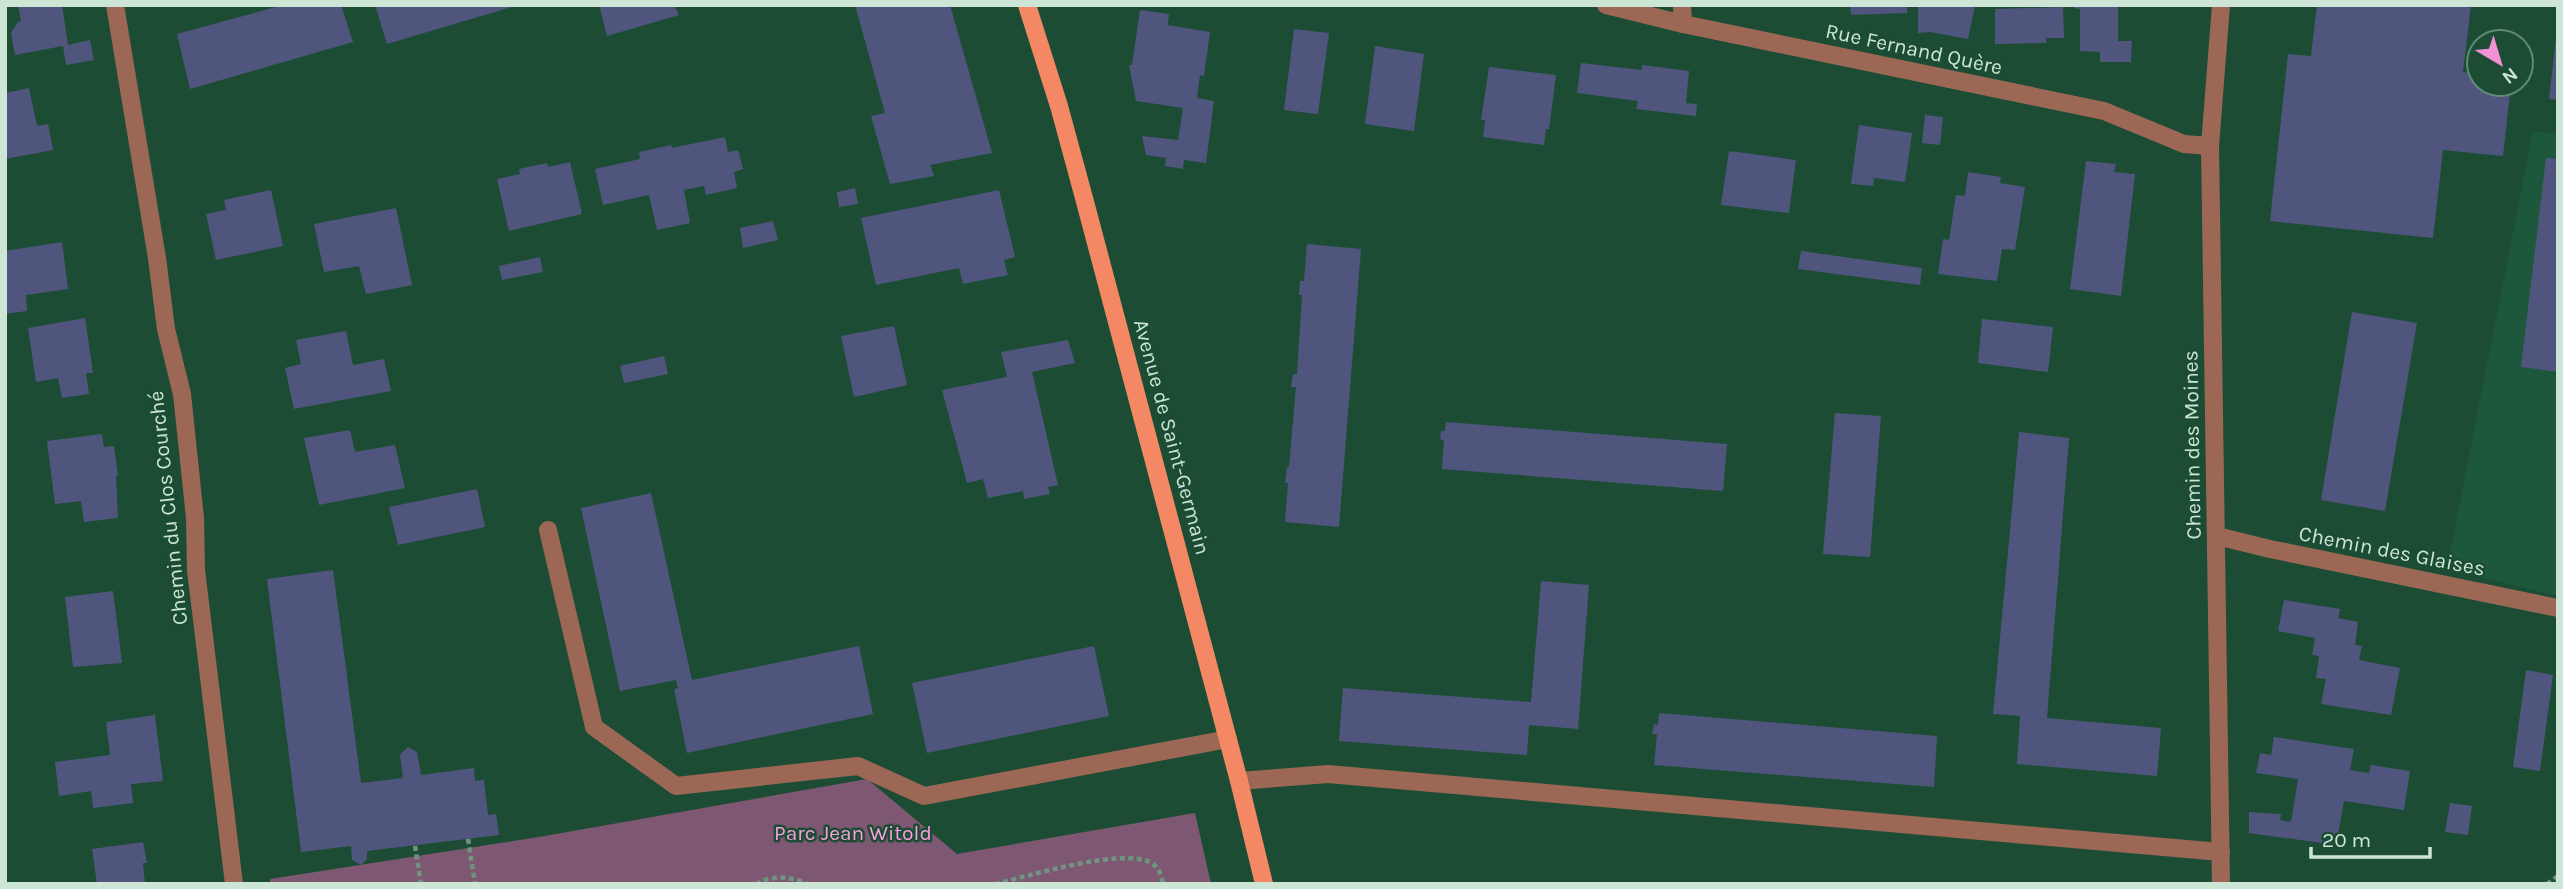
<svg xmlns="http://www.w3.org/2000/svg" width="2563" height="889" viewBox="0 0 2563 889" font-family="Karla,sans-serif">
  <rect width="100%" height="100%" fill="#1c4d34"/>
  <polygon fill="#1e583c" points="2533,131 2558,134 2558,596 2447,569"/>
  <polygon fill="#7e5772" points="867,779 957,854 1195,813 1211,884 270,884 270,879 539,837"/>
  <g fill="#50557e">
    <polygon points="18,5 62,5 68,45 90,40 94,60 66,65 63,46 15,55 11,33 18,22 21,21"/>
    <polygon points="283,5 341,5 353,42 190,89 177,34"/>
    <polygon points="375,5 515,5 515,6 387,44"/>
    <polygon points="599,5 674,5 679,15 607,36"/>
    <polygon points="855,5 950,5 992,153 930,165 934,176 890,184 871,116 885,113"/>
    <polygon points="1850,5 1907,5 1907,13 1851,15"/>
    <polygon points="1918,5 1975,6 1968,39 1930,32 1918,33"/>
    <polygon points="2074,5 2118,5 2118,41 2132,41 2131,62 2100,62 2100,52 2080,51 2080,9 2074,8"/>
    <polygon points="2317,5 2471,5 2463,72 2479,74 2479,84 2511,84 2503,156 2443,150 2433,238 2270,221 2288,54 2311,56"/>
    <polygon points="2063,7 2064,38 2046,38 2046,43 1995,44 1995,9"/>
    <polygon points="1140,10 1169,14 1168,25 1210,32 1204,76 1200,75 1197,98 1214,101 1206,163 1184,160 1183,169 1165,166 1166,158 1146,155 1142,136 1178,140 1183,108 1136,101 1129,65 1132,65"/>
    <polygon points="1294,29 1329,33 1318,114 1284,110"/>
    <polygon points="2556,38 2558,38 2558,100 2549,99"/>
    <polygon points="1375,46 1424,54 1414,131 1365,124"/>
    <polygon points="1581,63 1642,70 1642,65 1689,71 1686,103 1697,104 1696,116 1636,109 1638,101 1577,93"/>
    <polygon points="1489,67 1556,75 1549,129 1546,129 1544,145 1483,137 1485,120 1481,120"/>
    <polygon points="29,88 37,126 48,124 53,150 5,159 5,93"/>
    <polygon points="1925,115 1943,117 1940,145 1922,143"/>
    <polygon points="1859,125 1912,133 1905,182 1874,178 1873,186 1851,184"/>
    <polygon points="725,137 728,152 738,150 743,169 734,172 737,188 706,195 704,186 684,190 690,223 657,230 649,195 603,205 595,169 640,159 639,152 671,145 672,148"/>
    <polygon points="1729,151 1796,160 1789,213 1721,205"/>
    <polygon points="2546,158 2558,159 2558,372 2521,367"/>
    <polygon points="2086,161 2116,164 2114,172 2135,174 2121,296 2070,289"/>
    <polygon points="570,162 582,214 509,231 497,179 520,174 519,169 547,163 548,167"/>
    <polygon points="1968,172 2001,177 2000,183 2025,187 2015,250 2002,249 1997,281 1938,274 1943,239 1949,240 1956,195 1965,196"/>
    <polygon points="855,188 858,204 839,207 837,192"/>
    <polygon points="271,190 283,246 216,260 206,214 226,210 224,200"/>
    <polygon points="999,190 1015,257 1004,260 1008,275 963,284 959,268 876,285 861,218"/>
    <polygon points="396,208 412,285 366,294 359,266 324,272 314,224"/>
    <polygon points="773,221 778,240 743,248 740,228"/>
    <polygon points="62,242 68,289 26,295 27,311 5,314 5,251"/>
    <polygon points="1307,244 1361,249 1339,527 1285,522 1288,483 1285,483 1287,467 1289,467 1296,387 1291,387 1293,374 1297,374 1302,295 1299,295 1300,281 1304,281"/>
    <polygon points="1801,251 1922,268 1920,285 1798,269"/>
    <polygon points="540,257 543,272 502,280 499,266"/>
    <polygon points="2352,312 2417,323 2385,511 2321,500"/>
    <polygon points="85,318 93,373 86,373 89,394 62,398 58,378 36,382 28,328"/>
    <polygon points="1982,319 2053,327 2048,372 1978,363"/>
    <polygon points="894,326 907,385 854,397 841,336"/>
    <polygon points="346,331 353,365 384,359 391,391 294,409 285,368 301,364 296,340"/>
    <polygon points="1068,340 1075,363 1032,372 1058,485 1048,487 1050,494 1024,499 1023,491 988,498 983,479 967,483 942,390 1007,377 1001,352"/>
    <polygon points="664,356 668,374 624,383 620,366"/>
    <polygon points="1835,413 1881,416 1870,557 1823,554"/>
    <polygon points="1446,422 1727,444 1723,491 1442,469 1444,441 1440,439 1441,431 1445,431"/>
    <polygon points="350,430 355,452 395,445 405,488 319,505 304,438"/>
    <polygon points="2019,432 2069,438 2047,718 2161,728 2157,776 2017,764 2020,716 1993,714"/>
    <polygon points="102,434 104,447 114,446 118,475 116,476 118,518 84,522 81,501 55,504 47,441"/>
    <polygon points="477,489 485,527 398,545 389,507"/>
    <polygon points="651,493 692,680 859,646 873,714 687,753 674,689 678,688 676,680 620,691 581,508"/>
    <polygon points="333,570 361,783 403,778 400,755 408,747 417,752 421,775 474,768 475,781 484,780 488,815 496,814 499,835 367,851 367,859 361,865 352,860 351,846 301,852 267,579"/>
    <polygon points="1541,581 1589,585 1578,729 1529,725 1527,755 1339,741 1343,688 1531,702"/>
    <polygon points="113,591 122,663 73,667 65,597"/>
    <polygon points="2284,600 2340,609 2338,618 2358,622 2355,645 2362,646 2359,660 2400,668 2391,715 2321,704 2326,679 2316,678 2319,656 2312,655 2315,638 2278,631"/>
    <polygon points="1094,646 1109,716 927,753 912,683"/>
    <polygon points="2526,670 2553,675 2540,771 2513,767"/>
    <polygon points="1659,713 1937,736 1934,787 1654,765 1657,734 1652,734 1654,724 1658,725"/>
    <polygon points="155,715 163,781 131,784 133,803 93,808 91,791 59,796 55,762 110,755 106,722"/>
    <polygon points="2274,737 2354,749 2350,770 2369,773 2371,765 2410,771 2404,810 2344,801 2336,845 2249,833 2249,812 2281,814 2280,820 2291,822 2298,779 2256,773 2260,753 2271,755"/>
    <polygon points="2450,803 2472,806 2468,835 2445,832"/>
    <polygon points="143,842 147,863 143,863 145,884 97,884 92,849"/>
  </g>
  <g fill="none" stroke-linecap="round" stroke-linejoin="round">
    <g stroke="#6f9580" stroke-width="4.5" stroke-dasharray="5 3.5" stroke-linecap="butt">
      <polyline points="468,839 475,884"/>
      <polyline points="415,846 421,884"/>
      <path d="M756 884C771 875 792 876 807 884"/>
      <path d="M995 884C1029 876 1119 848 1150 862 1159 867 1161 874 1163 884"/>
      <polyline points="2547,884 2558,876"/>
    </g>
    <g stroke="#9d6756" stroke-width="18">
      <polyline points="115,5 157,258 166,329 182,394 195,518 196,570 234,884"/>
      <polyline points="1606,5 1683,24 2104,111 2184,144 2210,146"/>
      <polyline points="1682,5 1683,24"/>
      <polyline points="2221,5 2210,146 2221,884"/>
      <polyline points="548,530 594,727 676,786 858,766 924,796 1228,739"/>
      <polyline points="2217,536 2270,549 2558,608"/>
      <polyline points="1239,781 1328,774 2221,852"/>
    </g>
    <polyline stroke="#f48865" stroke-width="18" points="1027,5 1059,106 1084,198 1239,781 1264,884"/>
  </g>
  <g text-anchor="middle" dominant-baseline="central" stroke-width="5" stroke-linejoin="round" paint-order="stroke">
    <g font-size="21" fill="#cce5d5" stroke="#1c4d34">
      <text transform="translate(1914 49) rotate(12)">Rue Fernand Quère</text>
      <text transform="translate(1172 437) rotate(75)">Avenue de Saint-Germain</text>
      <text transform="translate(2192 445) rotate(-91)">Chemin des Moines</text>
      <text transform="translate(168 508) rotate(-96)">Chemin du Clos Courché</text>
      <text transform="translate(2392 551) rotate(11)">Chemin des Glaises</text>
    </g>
    <g font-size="21" fill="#fb9edf" stroke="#1c4d34">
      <text x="853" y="833">Parc Jean Witold</text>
    </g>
  </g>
  <rect width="2563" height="889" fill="none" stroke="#cce5d5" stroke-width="14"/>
  <g transform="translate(2500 63) rotate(142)"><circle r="33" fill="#1c4d34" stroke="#628a74" stroke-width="2"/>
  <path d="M0-5L12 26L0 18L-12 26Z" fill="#f391d6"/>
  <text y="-10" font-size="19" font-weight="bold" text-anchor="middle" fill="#cce5d5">N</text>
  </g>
  <path d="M2311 847v10h119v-10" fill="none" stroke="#cce5d5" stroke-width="3.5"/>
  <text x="2322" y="847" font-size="21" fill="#cce5d5" stroke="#1c4d34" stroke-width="5" paint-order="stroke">20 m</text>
</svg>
